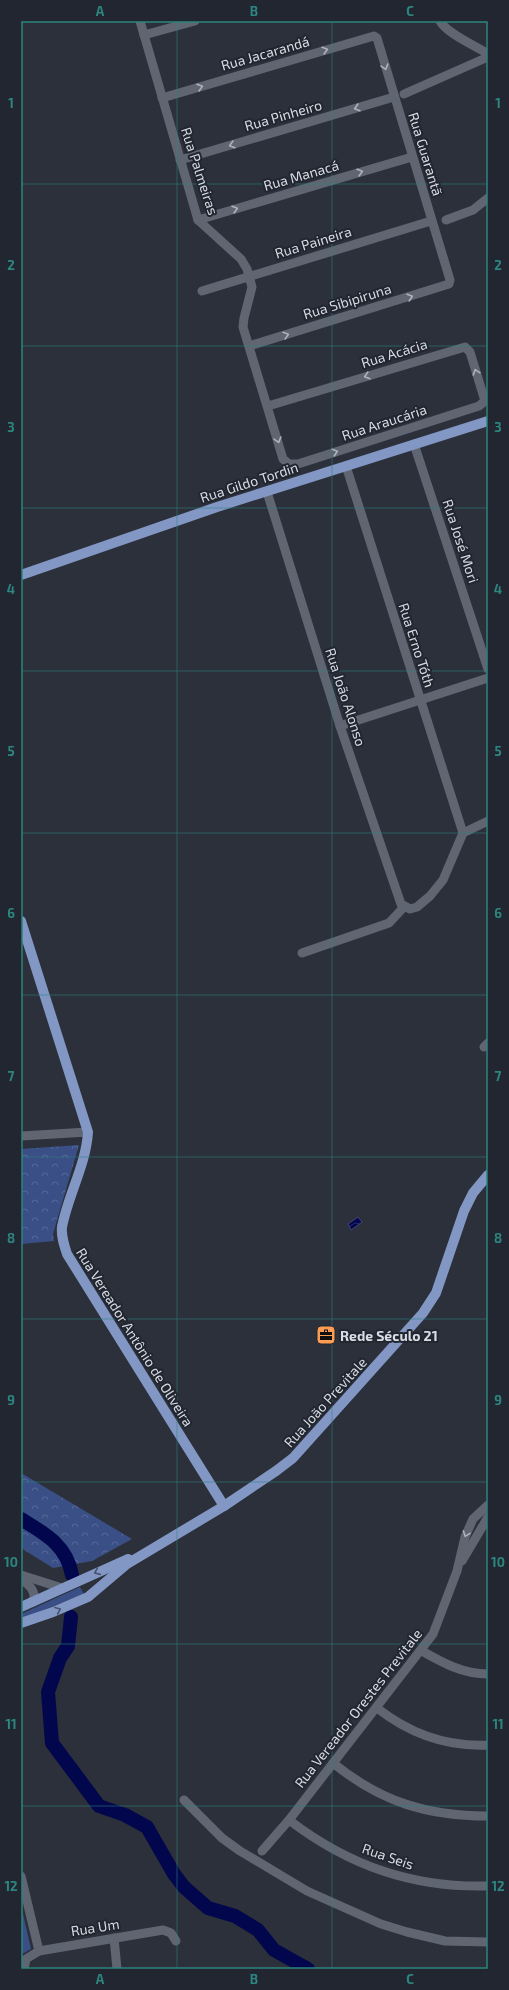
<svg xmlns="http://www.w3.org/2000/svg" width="509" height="1990" viewBox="0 0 509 1990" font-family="'Exo 2',sans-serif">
  <defs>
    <pattern id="forest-crowns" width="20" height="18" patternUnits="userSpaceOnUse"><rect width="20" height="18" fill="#394f86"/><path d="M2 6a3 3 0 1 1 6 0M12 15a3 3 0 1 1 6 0" fill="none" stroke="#556897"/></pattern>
    <pattern id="water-waves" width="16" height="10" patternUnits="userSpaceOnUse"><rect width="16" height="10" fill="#02064c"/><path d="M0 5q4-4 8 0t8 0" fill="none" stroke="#262a66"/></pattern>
  </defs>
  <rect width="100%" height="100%" fill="#2b303b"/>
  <g fill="#394f86">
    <polygon points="80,1587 84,1594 21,1619 21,1614"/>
    <polygon points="21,1905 31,1949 22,1954 21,1957"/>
  </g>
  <g fill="url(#forest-crowns)">
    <polygon points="79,1145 53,1234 54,1241 21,1244 21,1149"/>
    <polygon points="21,1473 132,1539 92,1561 53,1568 21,1548"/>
  </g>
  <polygon fill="url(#water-waves)" stroke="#424679" points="358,1217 362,1222 351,1230 348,1224"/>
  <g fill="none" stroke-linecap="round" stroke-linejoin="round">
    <g stroke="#02064c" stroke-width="14">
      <path d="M21 1519C44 1533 67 1545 72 1575"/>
      <polyline points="71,1617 68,1646 60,1658 48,1692 52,1743 99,1806 125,1815 147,1827 174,1874 184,1887 208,1908 235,1916 258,1930 274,1950 308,1969"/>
    </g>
    <g stroke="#606572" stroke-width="9">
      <polyline points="140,21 198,220 241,259 247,269 252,287 244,318 243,327 283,459 289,464 298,464 479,406 485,401 470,352 465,347 268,406"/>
      <path d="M440 21C446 33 476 46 488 54"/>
      <polyline points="144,35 195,21"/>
      <polyline points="404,94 488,57"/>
      <polyline points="162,98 374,36 377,38 450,280 449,284 249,346"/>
      <polyline points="180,160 394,97"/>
      <polyline points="198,220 412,157"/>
      <polyline points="446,220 473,210 488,198"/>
      <polyline points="202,291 431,221"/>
      <polyline points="414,444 488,669"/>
      <polyline points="346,466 463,833"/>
      <polyline points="267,492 340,726 401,904 410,909 417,907 430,896 443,880 463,833 488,821"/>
      <polyline points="340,726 488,678"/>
      <polyline points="302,953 389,923 404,907"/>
      <polyline points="484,1047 488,1043"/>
      <polyline points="21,1136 88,1132"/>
      <polyline points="462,1561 488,1517"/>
      <polyline points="21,1575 62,1588"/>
      <path d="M21 1579C29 1585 37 1591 33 1602"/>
      <path d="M422 1651C443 1663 463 1674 488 1674"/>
      <path d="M377 1708C410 1734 446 1747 488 1745"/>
      <path d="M333 1763C381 1802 427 1816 488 1816"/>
      <polyline points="184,1800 222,1838 240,1851 307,1891 381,1924 407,1932 445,1941 488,1942"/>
      <path d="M289 1820C349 1866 413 1888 488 1886"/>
      <polyline points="262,1851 289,1820 433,1634 457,1571 465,1537 473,1519 488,1505"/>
      <polyline points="21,1876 39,1951"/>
      <polyline points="114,1938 117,1969"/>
      <polyline points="24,1969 26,1959 39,1951 163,1930 171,1933 176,1941"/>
    </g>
    <g stroke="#8397c5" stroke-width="10">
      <polyline points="21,575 217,507 488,421"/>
      <path d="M21 921 88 1132C86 1165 68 1195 62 1227 61 1236 64 1245 67 1254L224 1506"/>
      <polyline points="21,1607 128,1559"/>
      <polyline points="21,1623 53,1612 88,1597 127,1564 224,1506 276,1471 293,1458 423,1313 436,1293 464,1211 473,1193 488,1175"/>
    </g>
  </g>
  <defs><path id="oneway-chevron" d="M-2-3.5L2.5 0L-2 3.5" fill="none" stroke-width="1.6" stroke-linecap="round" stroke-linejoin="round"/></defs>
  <g stroke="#adb2bb">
    <use href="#oneway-chevron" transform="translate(325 50) rotate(-16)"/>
    <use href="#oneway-chevron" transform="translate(385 67) rotate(74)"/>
    <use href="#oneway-chevron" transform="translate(200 87) rotate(-16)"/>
    <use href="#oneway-chevron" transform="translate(357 108) rotate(164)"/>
    <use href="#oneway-chevron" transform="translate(232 145) rotate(164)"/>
    <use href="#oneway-chevron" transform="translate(360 172) rotate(-16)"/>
    <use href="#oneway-chevron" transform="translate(235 209) rotate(-16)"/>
    <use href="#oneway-chevron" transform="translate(410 297) rotate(-17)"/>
    <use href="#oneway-chevron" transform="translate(286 335) rotate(-17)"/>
    <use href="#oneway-chevron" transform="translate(476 372) rotate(-108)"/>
    <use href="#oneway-chevron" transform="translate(367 376) rotate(163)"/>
    <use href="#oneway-chevron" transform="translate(278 440) rotate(74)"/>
    <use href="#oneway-chevron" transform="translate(335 452) rotate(-18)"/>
    <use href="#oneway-chevron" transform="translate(466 1534) rotate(111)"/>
  </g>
  <g stroke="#48536c">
    <use href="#oneway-chevron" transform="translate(97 1572) rotate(156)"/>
    <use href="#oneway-chevron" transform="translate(58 1610) rotate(-23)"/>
  </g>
  <path fill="none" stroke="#2d857f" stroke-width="1" stroke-opacity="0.55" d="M177 21V1969M332 21V1969M21 184H488M21 346H488M21 508H488M21 671H488M21 833H488M21 995H488M21 1157H488M21 1319H488M21 1482H488M21 1644H488M21 1806H488"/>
  <defs>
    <g id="office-square" transform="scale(1)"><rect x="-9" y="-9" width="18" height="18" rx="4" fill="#fd9d54" stroke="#212631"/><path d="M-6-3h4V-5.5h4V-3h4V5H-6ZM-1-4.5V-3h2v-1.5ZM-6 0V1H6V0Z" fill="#111"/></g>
  </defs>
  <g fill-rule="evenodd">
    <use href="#office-square" x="326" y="1335"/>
  </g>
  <g text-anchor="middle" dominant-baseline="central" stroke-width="4" stroke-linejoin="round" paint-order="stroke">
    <g font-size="14" fill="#d7dbe2" stroke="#212631">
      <text transform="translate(265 53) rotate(-16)">Rua Jacarandá</text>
      <text transform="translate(283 115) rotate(-16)">Rua Pinheiro</text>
      <text transform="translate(426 154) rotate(73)">Rua Guarantã</text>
      <text transform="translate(200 171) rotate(72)">Rua Palmeiras</text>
      <text transform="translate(301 175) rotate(-16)">Rua Manacá</text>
      <text transform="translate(313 242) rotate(-17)">Rua Paineira</text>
      <text transform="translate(347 301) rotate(-17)">Rua Sibipiruna</text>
      <text transform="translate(394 353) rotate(-17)">Rua Acácia</text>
      <text transform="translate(384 422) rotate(-18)">Rua Araucária</text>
      <text transform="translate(249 482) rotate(-18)">Rua Gildo Tordin</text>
      <text transform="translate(461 541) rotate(72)">Rua José Mori</text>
      <text transform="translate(417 645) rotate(72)">Rua Erno Tóth</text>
      <text transform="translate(346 697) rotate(72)">Rua João Alonso</text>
      <text transform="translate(135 1337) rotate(58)">Rua Vereador Antônio de Oliveira</text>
      <text transform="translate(325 1402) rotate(-48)">Rua João Previtale</text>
      <text transform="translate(358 1708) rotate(-52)">Rua Vereador Orestes Previtale</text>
      <text transform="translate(388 1856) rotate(19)">Rua Seis</text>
      <text transform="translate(95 1927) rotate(-9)">Rua Um</text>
    </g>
    <g font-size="14" font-weight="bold" fill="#d7dbe2" stroke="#212631" text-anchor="start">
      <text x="340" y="1335">Rede Século 21</text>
    </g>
  </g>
  <rect width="509" height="1990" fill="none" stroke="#212631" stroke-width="44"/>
  <rect x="22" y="22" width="465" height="1946" fill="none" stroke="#2d857f" stroke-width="1.5"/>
  <g font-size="13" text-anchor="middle" font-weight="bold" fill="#2d857f">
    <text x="100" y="16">A</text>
    <text x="254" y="16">B</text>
    <text x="410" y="16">C</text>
    <text x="11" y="108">1</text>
    <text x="498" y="108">1</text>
    <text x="11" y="270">2</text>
    <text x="498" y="270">2</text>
    <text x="11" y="432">3</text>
    <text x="498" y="432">3</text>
    <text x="11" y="594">4</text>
    <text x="498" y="594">4</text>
    <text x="11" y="756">5</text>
    <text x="498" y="756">5</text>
    <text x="11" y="918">6</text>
    <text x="498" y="918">6</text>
    <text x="11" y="1081">7</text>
    <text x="498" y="1081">7</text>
    <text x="11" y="1243">8</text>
    <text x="498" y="1243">8</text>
    <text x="11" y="1405">9</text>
    <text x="498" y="1405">9</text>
    <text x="11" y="1567">10</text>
    <text x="498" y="1567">10</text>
    <text x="11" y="1729">11</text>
    <text x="498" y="1729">11</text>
    <text x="11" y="1891">12</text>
    <text x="498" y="1891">12</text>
    <text x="100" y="1984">A</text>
    <text x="254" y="1984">B</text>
    <text x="410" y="1984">C</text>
  </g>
</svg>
